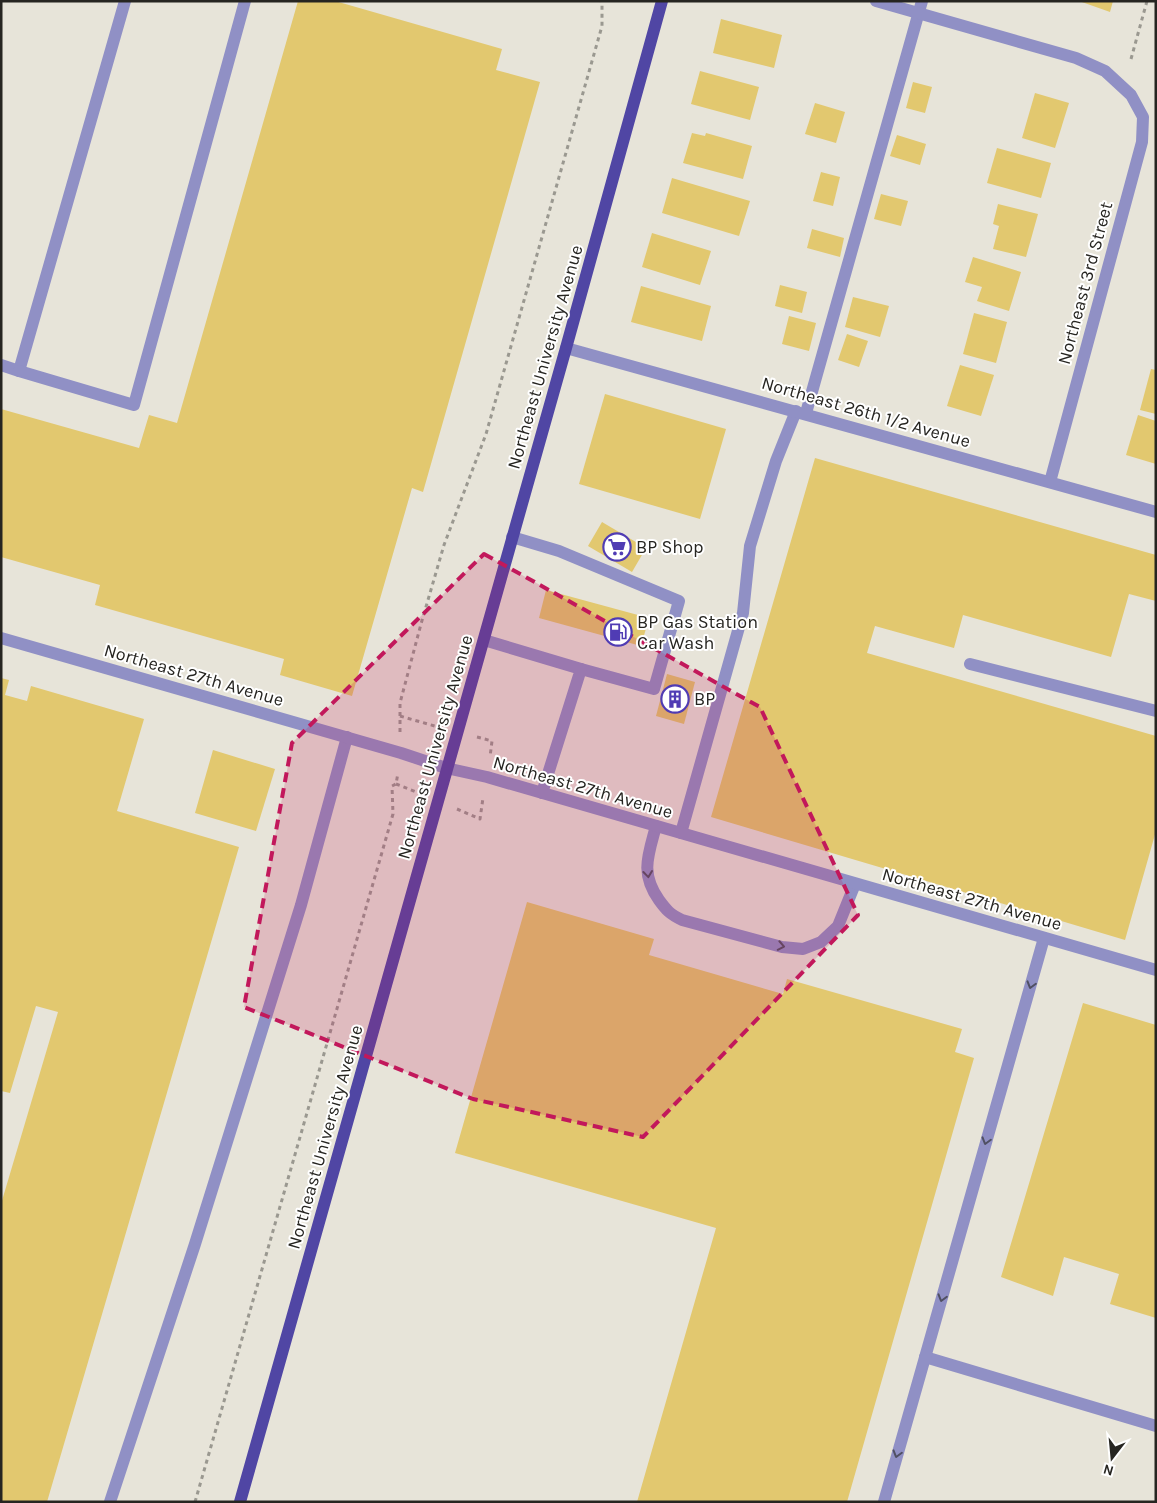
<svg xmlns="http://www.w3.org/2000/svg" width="1157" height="1503" viewBox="0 0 1157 1503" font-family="Karla,sans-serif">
  <rect width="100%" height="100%" fill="#e7e4d9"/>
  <g fill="#e2c86f">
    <polygon points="298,1 335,1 502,49 496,70 540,82 423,492 412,488 352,696 280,675 284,659 95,605 100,585 1,557 1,409 139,448 149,415 177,423"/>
    <polygon points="1079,1 1113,1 1110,12"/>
    <polygon points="721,19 782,35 774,68 713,53"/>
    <polygon points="700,71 759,87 750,120 691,104"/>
    <polygon points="913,82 932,87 925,113 906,108"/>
    <polygon points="1035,93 1069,103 1055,148 1022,138"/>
    <polygon points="815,103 845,112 836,143 805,134"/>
    <polygon points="692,133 705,136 706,133 752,146 743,179 683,163"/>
    <polygon points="897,135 926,144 920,165 890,156"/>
    <polygon points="997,148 1051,163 1041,198 987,183"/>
    <polygon points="821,172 840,177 833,206 813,201"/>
    <polygon points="672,178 750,201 739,236 662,213"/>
    <polygon points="881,194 908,201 901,226 874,219"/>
    <polygon points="998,204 1038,214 1026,257 993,249 999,226 993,224"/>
    <polygon points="812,229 844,238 840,257 807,248"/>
    <polygon points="652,233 711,251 700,285 642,267"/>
    <polygon points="973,257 1021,272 1009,311 977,301 982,287 965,282"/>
    <polygon points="780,285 807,292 802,313 775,306"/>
    <polygon points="641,286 711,306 702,341 631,322"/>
    <polygon points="853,297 889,306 880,337 845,327"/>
    <polygon points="974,313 1007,322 996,363 963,354"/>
    <polygon points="789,316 816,323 809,351 782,344"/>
    <polygon points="847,334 868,341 859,367 838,360"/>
    <polygon points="960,365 994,375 981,416 947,406"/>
    <polygon points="1151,369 1156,370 1156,414 1140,410"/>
    <polygon points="605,394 726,429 700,519 579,484"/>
    <polygon points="1138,415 1156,421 1156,464 1126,455"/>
    <polygon points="815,458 1156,555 1156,601 1129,594 1111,657 963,615 954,648 875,626 867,653 1156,736 1156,831 1125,940 711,817"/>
    <polygon points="602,522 646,548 632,572 588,546"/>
    <polygon points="546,590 649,618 641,646 539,618"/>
    <polygon points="667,674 695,682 684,724 656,716"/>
    <polygon points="1,678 9,680 5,695 27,701 31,686 144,719 117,811 239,847 47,1502 1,1502 1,1204 58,1012 36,1006 10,1093 1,1091"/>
    <polygon points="213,750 275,769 256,831 195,813"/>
    <polygon points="527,902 654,939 649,955 783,994 787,979 962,1029 955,1052 974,1058 847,1502 637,1502 716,1228 455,1153"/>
    <polygon points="1083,1003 1156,1025 1156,1318 1110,1304 1119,1274 1064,1257 1053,1296 1001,1277"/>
  </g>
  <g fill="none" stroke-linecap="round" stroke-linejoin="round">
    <g stroke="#9a9890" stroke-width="3" stroke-dasharray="4 4" stroke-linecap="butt">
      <polyline points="1131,59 1147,1"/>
      <polyline points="400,716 438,727"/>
      <polyline points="400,732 400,703 421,624 444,545 486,434 602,26 602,5 601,1"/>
      <polyline points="477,737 492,741 490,757"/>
      <polyline points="396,784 419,793"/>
      <polyline points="457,809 480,819 483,798"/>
      <polyline points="195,1502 393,814 392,786 396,784 398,773"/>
    </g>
    <g stroke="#9090c5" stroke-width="12">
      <polyline points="1,365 19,371 125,1"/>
      <polyline points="19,371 134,405 245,1"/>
      <polyline points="806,413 922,1"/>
      <polyline points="512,537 559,551 679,601 654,689 581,669"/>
      <polyline points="484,640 581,669 542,793"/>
      <polyline points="970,664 1156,711"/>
      <path d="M656 826C648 856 640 873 659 900 667 911 670 914 682 920L782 947 803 949 821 942 838 926 855 884"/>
      <polyline points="681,833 743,613 750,546 776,461 796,411"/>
      <polyline points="925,1357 1156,1426"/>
      <polyline points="110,1502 195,1244 301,905 347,737"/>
      <polyline points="884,1502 1044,938"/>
    </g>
    <g stroke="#9090c5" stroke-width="12">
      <polyline points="876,1 1076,58 1105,71 1131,95 1143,117 1142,142 1050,482"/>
      <polyline points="566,348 1156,512"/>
      <polyline points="1,638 401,753 446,768"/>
    </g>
    <polyline stroke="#9090c5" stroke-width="12" points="446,768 487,777 1156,970"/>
    <polyline stroke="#5046a4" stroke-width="12" points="240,1502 566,348 662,1"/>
  </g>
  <defs><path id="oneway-chevron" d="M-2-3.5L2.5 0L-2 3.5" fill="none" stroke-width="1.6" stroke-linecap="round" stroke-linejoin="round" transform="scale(1.25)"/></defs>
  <g stroke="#505063">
    <use href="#oneway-chevron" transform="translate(648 874) rotate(83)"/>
    <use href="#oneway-chevron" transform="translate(781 946) rotate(11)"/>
    <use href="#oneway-chevron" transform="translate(1031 985) rotate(106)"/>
    <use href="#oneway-chevron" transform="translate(986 1141) rotate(106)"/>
    <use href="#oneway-chevron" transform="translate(942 1298) rotate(106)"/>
    <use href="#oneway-chevron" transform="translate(897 1454) rotate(106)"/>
  </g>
  <path fill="#c2185b" fill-opacity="0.2" stroke="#c2185b" stroke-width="4" stroke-dasharray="10 6" stroke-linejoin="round" d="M484 554 760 707 858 915 643 1137 473 1099 244 1007 292 743Z"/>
  <defs>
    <g id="supermarket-ring" transform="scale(1.4375)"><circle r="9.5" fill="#fff" stroke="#503cb4" stroke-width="1.5"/><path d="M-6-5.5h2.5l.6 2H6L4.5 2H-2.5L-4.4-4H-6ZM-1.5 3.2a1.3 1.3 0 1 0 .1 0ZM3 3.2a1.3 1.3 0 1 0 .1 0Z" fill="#503cb4"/></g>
    <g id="fuel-ring" transform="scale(1.4375)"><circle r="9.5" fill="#fff" stroke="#503cb4" stroke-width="1.5"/><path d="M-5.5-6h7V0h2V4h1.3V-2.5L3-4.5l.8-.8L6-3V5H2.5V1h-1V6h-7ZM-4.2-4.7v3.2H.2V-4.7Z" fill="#503cb4"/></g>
    <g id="building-ring" transform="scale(1.4375)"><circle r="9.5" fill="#fff" stroke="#503cb4" stroke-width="1.5"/><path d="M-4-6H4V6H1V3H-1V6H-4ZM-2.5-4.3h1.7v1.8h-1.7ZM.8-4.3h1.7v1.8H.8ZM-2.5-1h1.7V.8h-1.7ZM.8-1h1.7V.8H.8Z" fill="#503cb4"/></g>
  </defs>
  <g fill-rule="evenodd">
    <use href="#supermarket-ring" x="617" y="547"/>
    <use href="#fuel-ring" x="618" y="632"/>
    <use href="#building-ring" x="675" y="699"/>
  </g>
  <g text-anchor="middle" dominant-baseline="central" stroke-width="4" stroke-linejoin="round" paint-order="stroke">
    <g font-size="18" fill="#262521" stroke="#fff">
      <text transform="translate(1085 283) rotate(-75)">Northeast 3rd Street</text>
      <text transform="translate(545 357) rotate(-74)">Northeast University Avenue</text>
      <text transform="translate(866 412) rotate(16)">Northeast 26th 1/2 Avenue</text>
      <text transform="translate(194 675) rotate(16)">Northeast 27th Avenue</text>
      <text transform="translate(435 747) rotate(-74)">Northeast University Avenue</text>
      <text transform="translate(583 787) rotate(16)">Northeast 27th Avenue</text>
      <text transform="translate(972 899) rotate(16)">Northeast 27th Avenue</text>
      <text transform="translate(325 1137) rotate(-74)">Northeast University Avenue</text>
    </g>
    <g font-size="18" fill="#262521" stroke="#fff" text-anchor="start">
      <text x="636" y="547">BP Shop</text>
      <text x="637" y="622">BP Gas Station<tspan x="637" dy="21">Car Wash</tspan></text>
      <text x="694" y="699">BP</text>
    </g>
  </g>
  <rect width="1157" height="1503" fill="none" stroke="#262521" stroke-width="5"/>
  <g transform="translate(1112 1458) rotate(196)" stroke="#ffffff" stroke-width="4" paint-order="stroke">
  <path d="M0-4L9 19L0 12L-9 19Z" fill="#262521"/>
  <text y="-8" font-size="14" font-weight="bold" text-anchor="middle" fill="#262521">N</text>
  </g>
</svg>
